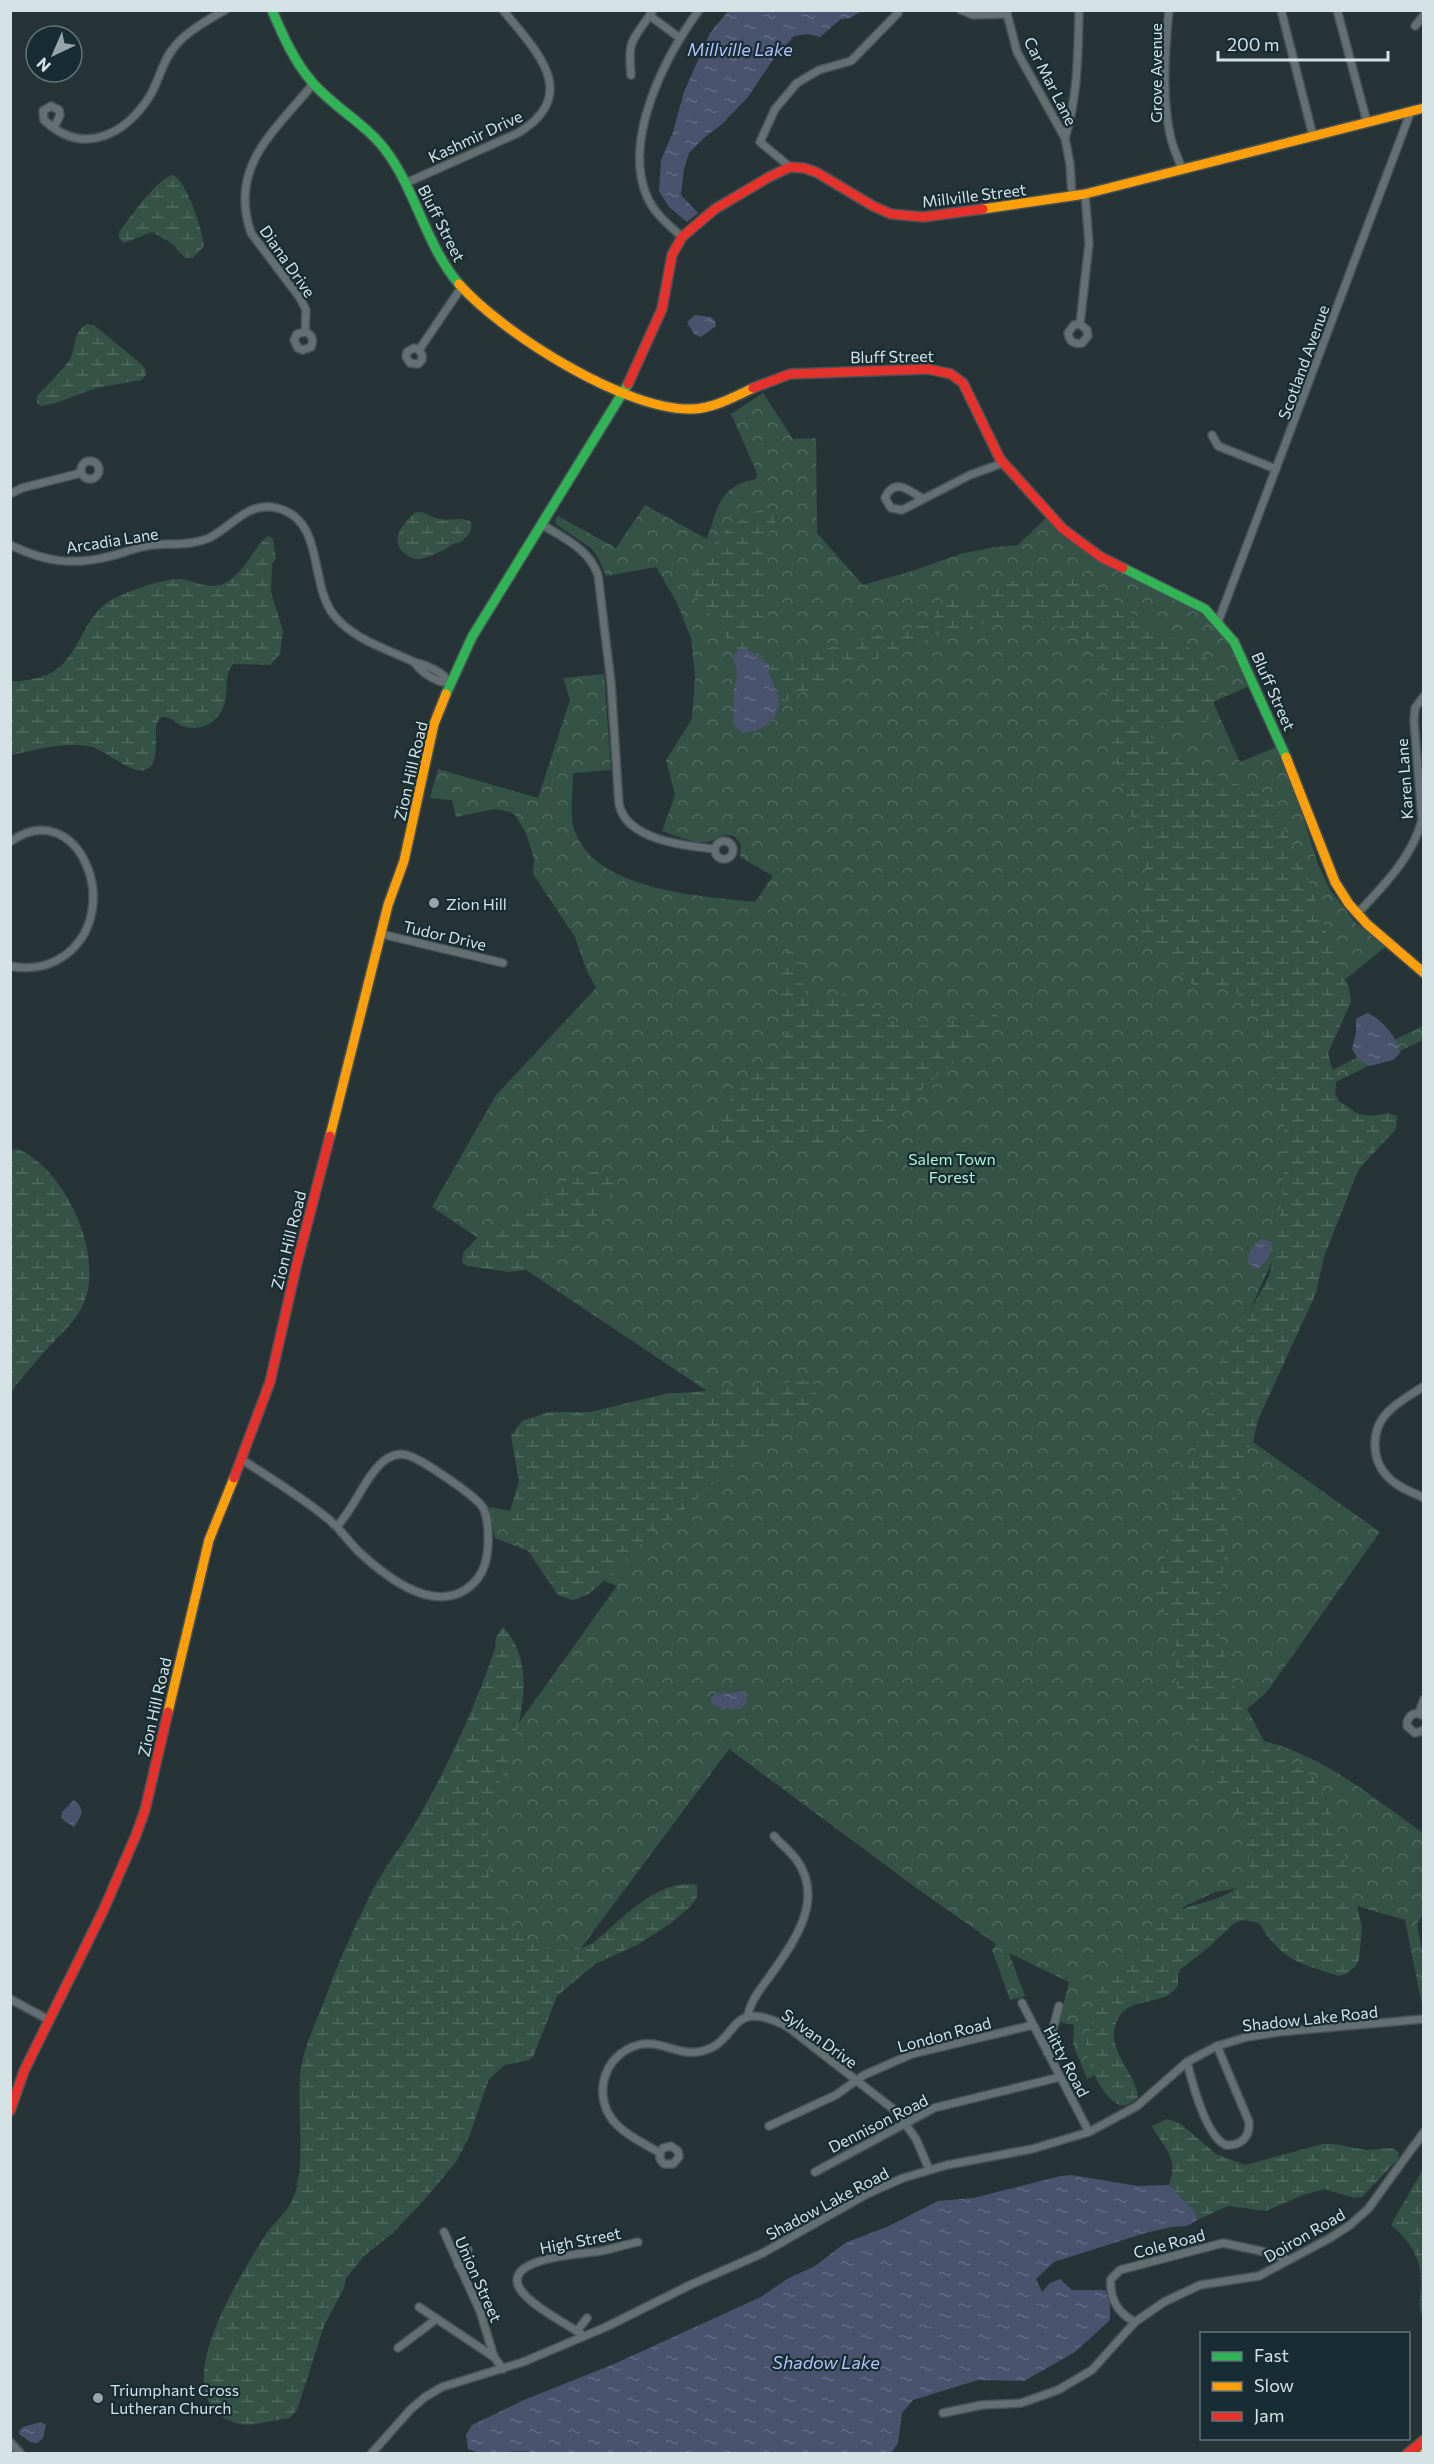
<svg xmlns="http://www.w3.org/2000/svg" width="1434" height="2464" viewBox="0 0 1434 2464" font-family="Commissioner,sans-serif">
  <defs>
    <pattern id="forest-crowns" width="20" height="18" patternUnits="userSpaceOnUse" patternTransform="scale(1.5)"><rect width="20" height="18" fill="#355246"/><path d="M2 6a3 3 0 1 1 6 0M12 15a3 3 0 1 1 6 0" fill="none" stroke="#516b61"/></pattern>
    <pattern id="wetland-marsh" width="20" height="14" patternUnits="userSpaceOnUse" patternTransform="scale(1.5)"><rect width="20" height="14" fill="#355246"/><path d="M1 5h8M5 5V1M11 12h8M15 12V8" fill="none" stroke="#516b61"/></pattern>
    <pattern id="water-ripples" width="26" height="14" patternUnits="userSpaceOnUse" patternTransform="scale(1.5)"><rect width="26" height="14" fill="#4a536e"/><path d="M2 4q2-2 4 0t4 0M15 11q2-2 4 0t4 0" fill="none" stroke="#636b83"/></pattern>
  </defs>
  <rect width="100%" height="100%" fill="#273437"/>
  <path fill="url(#forest-crowns)" d="M763 393 793 439 816 438 817 533 863 585 912 571 960 554 995 547 1018 545 1046 518 1197 610 1218 629 1228 643 1249 686 1213 702 1240 762 1276 747 1301 811 1318 864 1330 890 1354 921 1385 947 1347 978 1306 1002 1304 1073 1334 1069 1423 1026V1040L1310 1094 1289 1224 1251 1308 1258 1418 1253 1442 1380 1532 1266 1693 1247 1709 1264 1741C1324 1756 1374 1798 1423 1833V1916L1417 1923 1423 1957V2010L1405 1920 1255 1877 1249 1886 1215 1892 1183 1907 1179 1924 1117 1980 1108 2068 1087 2079 1073 2044 1074 2025 1059 2022 1069 1982 1009 1953 1025 1996 1010 2000 992 1950 996 1944 919 1890 729 1749 541 2002 434 1841 617 1586 495 1538 489 1507 651 1536 641 1528 719 1399 432 1207 496 1095 596 988 586 969 575 937 533 874 534 859 526 833 516 816 510 812 495 809 456 817 452 800 430 798 438 769 538 798 570 700 563 678 604 674 611 770 573 773C573 789 569 818 575 832 597 891 701 896 755 902L773 876 740 857 741 845 735 837C722 831 718 841 706 842 691 843 677 836 662 831L675 795 666 760 692 719 695 677 691 638 676 601 656 567 606 576 598 557 591 548 557 525 555 521 558 516 616 548 645 505 707 539C718 507 719 486 756 479L757 473 731 414Z"/>
  <g fill="url(#wetland-marsh)">
    <path d="M173 175C186 180 203 231 204 246L193 258H185L173 244 152 232 124 243 119 238V232C130 218 157 178 173 175Z"/>
    <path d="M87 324 94 325 140 363 145 369 146 375 141 380 96 388 56 403 41 406 37 403V396C47 385 60 373 69 361 78 347 71 333 87 324Z"/>
    <polygon points="772,508 776,520 766,539 763,552 766,627 761,658 747,649 734,652 721,626 695,596 692,586 693,575 718,539 731,526 754,512"/>
    <path d="M416 512C428 512 430 517 440 519 452 522 460 515 471 522 473 532 467 537 460 543H455C446 549 431 557 420 559 415 560 411 558 407 555 387 542 403 523 416 512Z"/>
    <path d="M268 536 273 538 276 559 272 564 271 592 283 631 280 654 270 665 233 664C221 679 232 699 219 715 210 726 196 731 182 726 177 724 172 718 166 717 145 715 167 761 145 770 133 775 106 751 92 747 65 741 36 750 11 755V682C23 681 39 679 51 673 80 657 82 617 111 600 125 592 164 578 181 579 196 581 209 591 225 583 244 574 252 549 268 536Z"/>
    <path d="M1072 575 1082 576 1129 611 1219 666 1218 677 1214 685V709L1206 722 1181 728H1156L1151 734V737L1161 745 1220 776 1259 794 1272 803 1306 873 1334 954 1349 988 1351 1002 1328 1053 1336 1083 1335 1093 1339 1101 1358 1114 1371 1116 1389 1113 1397 1116 1396 1129 1359 1169 1355 1178 1324 1257 1316 1293 1258 1420 1246 1456 1226 1534 1219 1619 1220 1635 1236 1694 1259 1742 1273 1754 1312 1776 1324 1794 1341 1841 1362 1927 1359 1959 1356 1966 1346 1974 1339 1976C1299 1963 1282 1961 1259 1923L1242 1920 1233 1924 1209 1947 1181 1969 1178 1974V1986C1174 1990 1170 1995 1164 1997 1144 2005 1122 2000 1115 2027 1108 2052 1136 2073 1138 2097 1133 2102 1128 2106 1120 2105 1106 2102 1086 2063 1086 2049 1085 2037 1092 2027 1094 2016 1095 2009 1094 2002 1096 1995 1100 1985 1128 1963 1137 1950 1147 1937 1154 1923 1168 1915 1190 1902 1244 1900 1249 1870 1255 1832 1209 1775 1195 1739 1187 1720 1180 1701 1176 1680 1174 1665 1177 1648 1174 1632 1170 1616 1155 1608 1155 1590 1156 1575 1164 1564 1167 1550 1170 1537 1162 1524 1166 1510 1169 1497 1179 1485 1185 1473 1193 1458 1200 1439 1205 1423 1211 1403 1212 1382 1220 1363 1232 1334 1253 1309 1267 1280 1279 1254 1289 1146 1283 1118 1281 1109 1276 1100 1274 1091 1267 1061 1269 1025 1247 1001 1222 975 1187 1005 1177 961 1160 951 1142 952 1134 931 1137 911 1147 889 1146 869 1145 851 1136 834 1131 817 1124 795 1118 774 1113 751 1108 722 1110 668 1089 646 1026 576 853 670 785 701H779L768 670 770 665C823 648 877 635 932 623L939 604 950 597 976 596 1004 581 1043 582Z"/>
    <path d="M795 943 800 948C801 968 798 976 807 996 820 1002 830 998 844 994 865 1001 881 1020 903 1025 929 1031 964 1015 991 1011L999 1017 997 1026 890 1116 877 1126 850 1138 819 1144 772 1147 712 1145 704 1138V1130L709 1121 779 1051 785 1033 779 1002V984L787 949Z"/>
    <path d="M18 1149C66 1170 107 1258 82 1307 74 1323 58 1337 46 1350 34 1363 22 1378 11 1392L10 1150Z"/>
    <polygon points="600,1170 613,1175 615,1179 610,1195 602,1202 592,1227 560,1254 527,1270 510,1272 467,1266 462,1262 463,1253 477,1238 499,1226 523,1206 571,1178"/>
    <path d="M802 1380 811 1381 816 1387C816 1417 802 1406 794 1421L736 1461 688 1507 659 1526 596 1588 587 1595 573 1600 558 1595 510 1524V1511L519 1481 511 1436 522 1421 549 1412H590L665 1394 749 1388Z"/>
    <path d="M503 1627C540 1665 519 1730 503 1774 499 1785 492 1796 490 1808 485 1830 487 1883 496 1903 502 1917 518 1936 533 1943 553 1952 573 1954 593 1943 621 1920 659 1877 697 1885V1897L690 1907 670 1924 637 1945 595 1964 557 1996 534 2055 529 2060 505 2065 489 2079 469 2137 456 2162 425 2199 394 2232 364 2256 346 2278 344 2288 324 2326 297 2410 290 2418C277 2419 252 2427 240 2424 156 2403 241 2276 264 2237 273 2223 289 2211 294 2196 306 2161 297 2115 300 2077 302 2049 317 2020 327 1994 339 1960 355 1926 371 1893 385 1866 405 1842 420 1815 450 1761 476 1706 495 1648L496 1637Z"/>
    <path d="M1167 2119 1181 2124 1216 2154 1245 2165 1322 2144H1334L1366 2150 1393 2148 1399 2153 1398 2159 1362 2197 1354 2198 1325 2189 1303 2195 1266 2211 1228 2206 1197 2220 1195 2212 1169 2185C1179 2156 1164 2149 1152 2126Z"/>
    <path d="M1423 2169V2317C1417 2308 1421 2296 1421 2285 1422 2259 1410 2241 1391 2225Z"/>
  </g>
  <g fill="url(#water-ripples)">
    <polygon points="729,10 862,11 850,18 841,19 820,37 807,34 794,36 774,58 748,97 722,124 705,137 689,153 684,169 681,195 698,213 687,222 669,207 659,191 661,160 673,132 684,92 710,33"/>
    <polygon points="695,315 711,317 715,321 716,326 701,337 694,334 687,322"/>
    <path d="M739 649H747L770 665 768 670C771 680 779 693 779 702 779 721 759 733 742 733L733 724 734 689 738 672 732 657Z"/>
    <path d="M1367 1013C1381 1018 1398 1038 1400 1053L1393 1060 1370 1066 1358 1059 1352 1049 1356 1032V1019Z"/>
    <path d="M1262 1239 1272 1242C1272 1254 1268 1260 1259 1268H1254L1248 1261C1249 1250 1253 1245 1262 1239Z"/>
    <polygon points="742,1692 746,1694 747,1703 741,1709 720,1708 711,1703 711,1698 716,1694"/>
    <path d="M74 1800C86 1809 81 1817 74 1827L61 1818 62 1812Z"/>
    <path d="M1071 2175 1138 2186 1169 2185 1195 2212 1197 2220 1187 2226 1171 2227 1145 2233 1054 2262 1036 2279 1042 2292 1050 2283 1060 2279 1072 2290H1105L1110 2304V2320L1075 2352 1024 2381 978 2380 913 2400 902 2413 898 2443 891 2453 539 2454C516 2446 491 2459 468 2449L466 2435 472 2425 524 2400 614 2364 761 2297 787 2279 815 2266 845 2243 889 2226 938 2201 973 2198 1061 2176Z"/>
    <polygon points="41,2422 46,2425 43,2438 37,2443 30,2442 19,2434 19,2431 23,2427"/>
  </g>
  <g fill="none" stroke-linecap="round" stroke-linejoin="round">
    <g stroke="#475255" stroke-width="10">
      <g id="street">
        <polyline points="961,10 973,15 1007,14"/>
        <polyline points="1006,10 1017,52 1065,138 1070,164 1072,197"/>
        <path d="M1169 10C1165 47 1162 98 1170 134 1172 146 1178 158 1182 169"/>
        <polyline points="1281,10 1313,136"/>
        <polyline points="1337,10 1367,122"/>
        <polyline points="650,16 680,38"/>
        <polyline points="1415,26 1424,15"/>
        <path d="M631 75C627 36 634 41 653 10"/>
        <path d="M54 128 60 115 59 110 51 106 43 111 44 120C83 157 126 135 151 94 160 78 163 59 176 45 189 30 208 20 225 10"/>
        <path d="M1065 138C1078 96 1078 54 1079 10"/>
        <polyline points="790,167 760,142 775,109 797,83 819,70 851,61 898,13"/>
        <path d="M406 183 518 133C582 94 536 51 503 10"/>
        <path d="M682 237C669 225 656 215 648 199 621 141 665 57 699 10"/>
        <path d="M1080 324 1087 330 1088 336 1082 343C1074 345 1069 341 1068 333L1074 325 1080 324 1089 243 1085 194"/>
        <path d="M305 332C312 334 314 340 311 347L303 350 298 348 294 340 297 334 305 332 306 310 300 298 251 233C228 166 275 131 313 84"/>
        <polyline points="419,350 422,355 422,360 418,364 410,363 406,357 407,352 414,348 419,350 461,288"/>
        <polyline points="1212,435 1218,446 1276,469"/>
        <circle cx="90" cy="470" r="9"/>
        <polyline points="10,494 22,488 81,473"/>
        <path d="M923 499C909 490 894 477 885 498L891 508 902 510 970 475 1003 463"/>
        <path d="M543 525C565 539 589 549 598 575L611 683 619 804C626 840 685 846 715 849"/>
        <path d="M10 545C46 562 72 566 111 556 123 553 134 548 146 546 167 542 188 547 209 538 232 527 247 501 277 508 325 520 309 582 333 614 352 639 387 649 414 662 427 665 443 672 450 683"/>
        <polyline points="1218,622 1411,111"/>
        <path d="M415 663C422 673 437 683 450 683"/>
        <circle cx="724" cy="850" r="9"/>
        <path d="M10 842C76 793 128 910 64 956 48 967 29 970 10 966"/>
        <path d="M1357 914C1383 886 1412 858 1422 820L1414 721 1415 708 1424 696"/>
        <polyline points="381,934 503,963"/>
        <path d="M1424 1386C1411 1395 1396 1402 1386 1414 1371 1431 1371 1460 1388 1477 1397 1487 1412 1492 1424 1498"/>
        <path d="M241 1459C270 1478 300 1496 327 1518 339 1527 347 1540 358 1551 384 1575 429 1612 465 1590 487 1576 489 1554 488 1530 487 1521 487 1512 481 1505 472 1494 419 1457 406 1455 400 1453 394 1455 388 1458 367 1471 355 1508 337 1526"/>
        <polyline points="1419,1713 1424,1699"/>
        <path d="M1424 1716C1414 1710 1407 1716 1407 1726L1415 1733 1424 1730"/>
        <polyline points="10,1999 49,2020"/>
        <polyline points="1022,2003 1089,2132"/>
        <path d="M748 2015C751 2000 761 1988 770 1976 793 1943 826 1900 796 1859 790 1851 781 1844 774 1836"/>
        <polyline points="1047,2052 1059,2006"/>
        <path d="M1187 2062C1192 2082 1206 2137 1226 2145 1241 2146 1250 2137 1249 2122L1217 2046"/>
        <polyline points="769,2126 836,2095 864,2075 912,2054 1033,2025"/>
        <path d="M660 2153 663 2148 671 2146 678 2151 679 2157 673 2164H664L660 2159V2153C645 2144 629 2137 617 2125 591 2099 602 2055 638 2045 658 2039 677 2055 697 2052 742 2046 724 1994 788 2027L897 2112 916 2139 929 2169"/>
        <polyline points="815,2172 934,2108 1060,2077"/>
        <polyline points="444,2232 480,2311 494,2357 503,2369"/>
        <polyline points="458,2265 468,2250"/>
        <polyline points="419,2307 494,2357"/>
        <path d="M1135 2322C1118 2313 1109 2298 1111 2279L1120 2270 1223 2243 1261 2251 1289 2260"/>
        <polyline points="577,2331 587,2318"/>
        <path d="M584 2336C566 2323 532 2307 520 2289 501 2257 585 2254 601 2251 614 2248 625 2245 638 2242"/>
        <polyline points="398,2348 435,2320"/>
        <polyline points="943,2413 982,2405 1021,2403 1058,2390 1092,2370 1135,2322 1164,2302 1200,2285 1259,2276 1330,2238 1350,2225 1368,2209 1424,2132"/>
        <polyline points="10,2442 21,2454"/>
        <polyline points="371,2454 410,2410 425,2397 442,2387 523,2362 606,2327 690,2285 763,2253 867,2194 903,2178 947,2165 1032,2149 1089,2132 1137,2106 1187,2062 1217,2046 1247,2037 1279,2032 1424,2019"/>
      </g>
    </g>
    <g stroke="#475255" stroke-width="12">
      <g id="fast">
        <path d="M272 10C283 36 294 61 312 82 335 109 369 125 389 155 417 195 427 247 459 284"/>
        <polyline points="1123,568 1205,609 1234,642 1286,757"/>
        <polyline points="446,694 472,637 628,384"/>
      </g>
    </g>
    <g stroke="#475255" stroke-width="12">
      <g id="slow">
        <polyline points="983,209 1085,194 1424,108"/>
        <path d="M459 284C502 333 627 412 693 409 714 408 734 397 753 388"/>
        <polyline points="1286,757 1335,882 1349,904 1367,924 1424,973"/>
        <polyline points="330,1136 388,905 404,861 434,724 446,694"/>
        <polyline points="168,1712 209,1540 234,1478"/>
        <polyline points="1423,2454 1424,2453"/>
      </g>
    </g>
    <g stroke="#475255" stroke-width="12">
      <g id="jam">
        <polyline points="628,384 662,309 672,255 682,237 715,209 769,177 790,167 804,168 816,172 873,206 891,214 923,217 983,209"/>
        <polyline points="753,388 790,374 928,369 951,374 963,383 1000,459 1063,529 1101,557 1123,568"/>
        <polyline points="234,1478 270,1382 297,1263 330,1136"/>
        <polyline points="10,2111 24,2071 104,1909 136,1835 145,1810 168,1712"/>
        <polyline points="1407,2454 1424,2440"/>
      </g>
    </g>
    <use href="#street" stroke="#646f72" stroke-width="7"/>
    <use href="#fast" stroke="#30b455" stroke-width="9"/>
    <use href="#slow" stroke="#ff9f0a" stroke-width="9"/>
    <use href="#jam" stroke="#e5322d" stroke-width="9"/>
  </g>
  <g fill="#97a4a8" stroke="#172d33" stroke-width="2">
    <circle cx="434" cy="903" r="6"/>
    <circle cx="98" cy="2398" r="6"/>
  </g>
  <g text-anchor="middle" dominant-baseline="central" stroke-width="4.5" stroke-linejoin="round" paint-order="stroke">
    <g font-size="16" fill="#d4e1e5" stroke="#172d33">
      <text transform="translate(1155 73) rotate(-90)">Grove Avenue</text>
      <text transform="translate(1051 81) rotate(63)">Car Mar Lane</text>
      <text transform="translate(475 136) rotate(-25)">Kashmir Drive</text>
      <text transform="translate(974 195) rotate(-7)">Millville Street</text>
      <text transform="translate(442 223) rotate(63)">Bluff Street</text>
      <text transform="translate(288 261) rotate(55)">Diana Drive</text>
      <text transform="translate(892 356) rotate(-1)">Bluff Street</text>
      <text transform="translate(1303 362) rotate(-70)">Scotland Avenue</text>
      <text transform="translate(112 540) rotate(-9)">Arcadia Lane</text>
      <text transform="translate(1274 691) rotate(66)">Bluff Street</text>
      <text transform="translate(410 771) rotate(-77)">Zion Hill Road</text>
      <text transform="translate(1404 779) rotate(-94)">Karen Lane</text>
      <text transform="translate(445 935) rotate(13)">Tudor Drive</text>
      <text transform="translate(288 1240) rotate(-76)">Zion Hill Road</text>
      <text transform="translate(154 1707) rotate(-77)">Zion Hill Road</text>
      <text transform="translate(1310 2018) rotate(-6)">Shadow Lake Road</text>
      <text transform="translate(944 2034) rotate(-15)">London Road</text>
      <text transform="translate(820 2038) rotate(36)">Sylvan Drive</text>
      <text transform="translate(1067 2061) rotate(62)">Hitty Road</text>
      <text transform="translate(878 2123) rotate(-27)">Dennison Road</text>
      <text transform="translate(827 2203) rotate(-28)">Shadow Lake Road</text>
      <text transform="translate(1304 2235) rotate(-30)">Doiron Road</text>
      <text transform="translate(580 2240) rotate(-11)">High Street</text>
      <text transform="translate(1169 2243) rotate(-15)">Cole Road</text>
      <text transform="translate(479 2279) rotate(66)">Union Street</text>
    </g>
    <g font-size="16" fill="#d4e1e5" stroke="#172d33" text-anchor="start">
      <text x="446" y="903">Zion Hill</text>
      <text x="110" y="2389">Triumphant Cross<tspan x="110" dy="18">Lutheran Church</tspan></text>
    </g>
    <g font-size="16" fill="#b2f3d2" stroke="#172d33">
      <text x="952" y="1158">Salem Town<tspan x="952" dy="18">Forest</tspan></text>
    </g>
    <g font-size="18" font-style="italic" fill="#b2c1f8" stroke="#172d33">
      <text x="740" y="49">Millville Lake</text>
      <text x="826" y="2362">Shadow Lake</text>
    </g>
  </g>
  <rect width="1434" height="2464" fill="none" stroke="#d4e1e5" stroke-width="24"/>
  <rect x="1200" y="2332" width="210" height="108" fill="#172d33" stroke="#63757a" stroke-width="1.5"/>
  <rect x="1212" y="2352" width="30" height="9" fill="#30b455" stroke="#63757a" stroke-width="1.5"/>
  <text x="1254" y="2362" font-size="18" fill="#d4e1e5">Fast</text>
  <rect x="1212" y="2382" width="30" height="9" fill="#ff9f0a" stroke="#63757a" stroke-width="1.5"/>
  <text x="1254" y="2392" font-size="18" fill="#d4e1e5">Slow</text>
  <rect x="1212" y="2412" width="30" height="9" fill="#e5322d" stroke="#63757a" stroke-width="1.5"/>
  <text x="1254" y="2422" font-size="18" fill="#d4e1e5">Jam</text>
  <g transform="translate(54 54) rotate(224)"><circle r="28" fill="#172d33" stroke="#63757a" stroke-width="1.5"/>
  <path d="M0-4.5L10 22L0 15L-10 22Z" fill="#97a4a8"/>
  <text y="-9" font-size="16" font-weight="bold" text-anchor="middle" fill="#d4e1e5">N</text>
  </g>
  <path d="M1218 51v9h170v-9" fill="none" stroke="#d4e1e5" stroke-width="3"/>
  <text x="1227" y="51" font-size="18" fill="#d4e1e5" stroke="#172d33" stroke-width="4.5" paint-order="stroke">200 m</text>
</svg>
